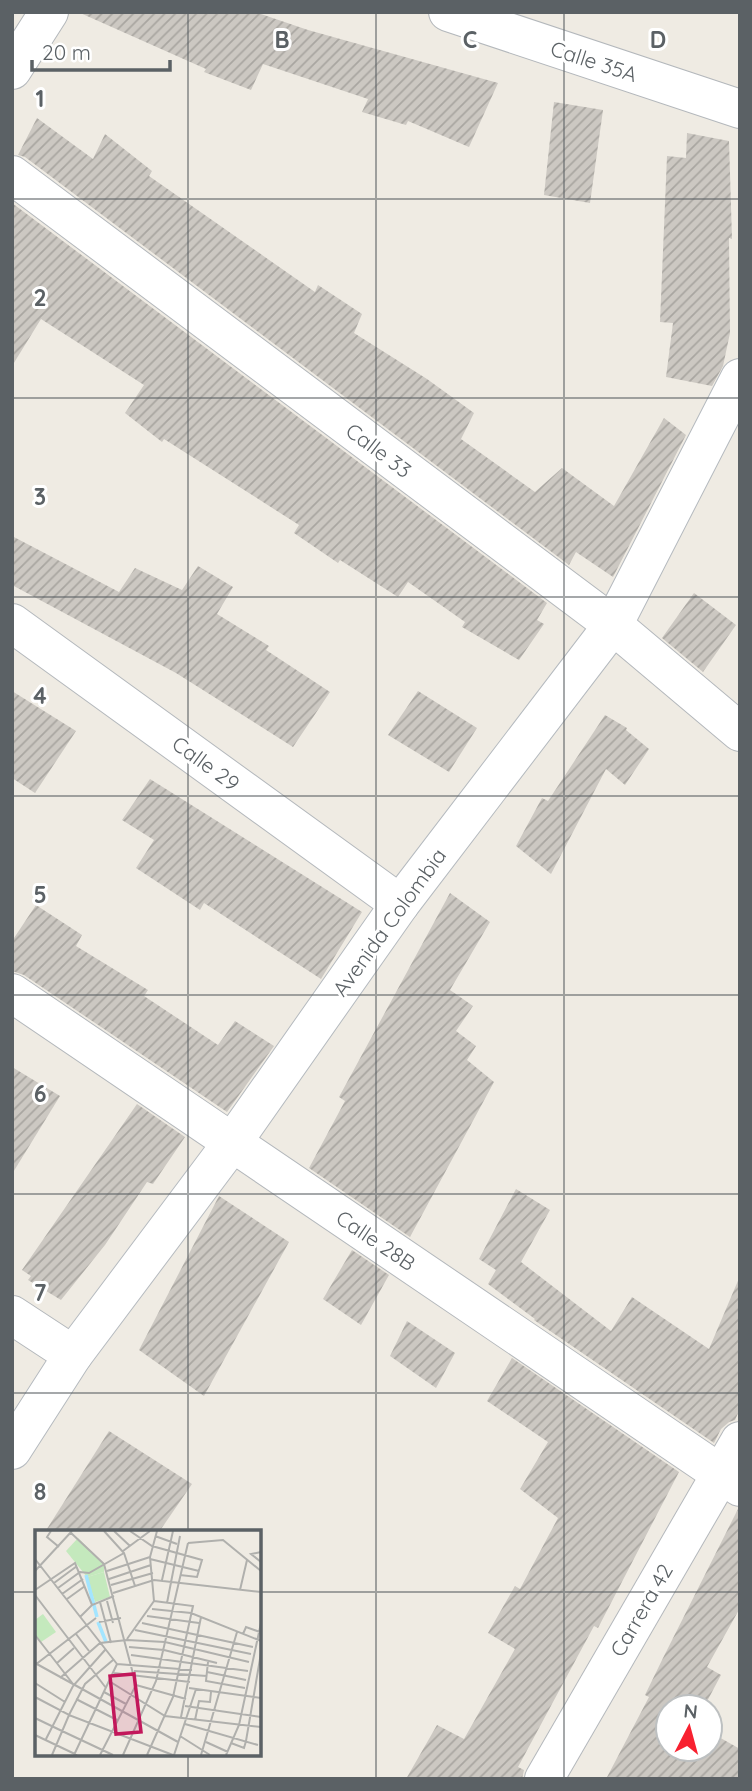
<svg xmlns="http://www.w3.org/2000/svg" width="752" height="1791" viewBox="0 0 752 1791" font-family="Quicksand,sans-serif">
  <defs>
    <pattern id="building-hatch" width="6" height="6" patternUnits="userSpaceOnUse" patternTransform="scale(1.75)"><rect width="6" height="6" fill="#ccc8c2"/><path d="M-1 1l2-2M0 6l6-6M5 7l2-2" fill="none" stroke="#a9a6a1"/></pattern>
  </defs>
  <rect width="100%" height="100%" fill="#efebe3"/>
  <g fill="url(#building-hatch)">
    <polygon points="78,12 255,12 308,30 498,83 469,147 408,121 406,125 362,112 368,99 263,64 251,90 204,72 206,69"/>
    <polygon points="554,102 603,110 590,203 544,195"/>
    <polygon points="37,118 93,159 105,134 152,171 149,176 315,292 318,285 362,314 354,333 427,379 474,413 461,439 535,492 562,468 614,506 664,418 686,435 613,577 576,552 569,565 25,157 18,155"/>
    <polygon points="687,133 729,141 732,239 729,238 730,333 723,366 712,386 666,377 673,323 660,322 667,156 686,158"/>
    <polygon points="12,203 547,603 537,620 544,624 519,660 462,627 465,622 408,582 398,597 340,560 338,563 294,533 299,525 164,439 162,442 125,413 144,385 41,319 12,366"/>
    <polygon points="12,536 119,592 135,568 182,590 198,566 233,587 217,614 269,646 266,650 330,692 293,747 176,673 12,585"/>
    <polygon points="694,593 736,625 703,672 662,638"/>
    <polygon points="12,691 76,731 35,793 12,778"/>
    <polygon points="418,691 477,728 449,772 388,735"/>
    <polygon points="605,715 627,728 626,730 649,749 625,785 606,769 551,874 516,846 542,798 548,801"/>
    <polygon points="150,779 362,912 321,979 204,903 200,910 136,868 154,840 122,820"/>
    <polygon points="450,893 490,922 450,990 473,1006 456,1031 476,1046 467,1060 494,1082 410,1237 309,1168 345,1101 339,1097"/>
    <polygon points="36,905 82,935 76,946 148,990 144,996 218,1045 235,1021 274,1046 227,1112 24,975 12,971 12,941"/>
    <polygon points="12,1067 60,1096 12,1174"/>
    <polygon points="137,1104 185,1137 153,1184 147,1182 105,1245 61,1300 28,1280 31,1276 22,1270"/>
    <polygon points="516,1189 550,1210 521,1262 611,1331 632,1297 709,1349 740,1276 740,1409 735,1420 729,1422 721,1429 714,1443 534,1320 535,1319 488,1284 496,1270 479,1259"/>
    <polygon points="219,1196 289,1242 204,1396 139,1350"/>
    <polygon points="352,1250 389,1275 361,1325 323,1299"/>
    <polygon points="407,1321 455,1353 436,1388 390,1356"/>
    <polygon points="512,1358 679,1472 598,1628 594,1626 518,1767 524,1770 522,1779 406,1779 437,1725 464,1739 515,1649 488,1633 515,1586 520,1589 558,1518 520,1489 548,1442 487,1401"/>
    <polygon points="109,1431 192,1484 159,1532 45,1532"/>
    <polygon points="738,1509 740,1608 707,1667 721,1675 704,1707 668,1707 668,1749 710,1749 710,1732 740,1749 740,1779 606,1779 649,1697 645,1695 663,1658"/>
  </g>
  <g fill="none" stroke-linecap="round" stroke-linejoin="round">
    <g stroke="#b4b8bc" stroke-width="40">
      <g id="street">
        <polyline points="448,12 740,109"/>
        <polyline points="12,70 49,12"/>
        <polyline points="12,175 613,625 740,732"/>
        <polyline points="12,623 400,904"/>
        <polyline points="12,993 740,1487"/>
        <polyline points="12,1315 73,1355"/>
        <polyline points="544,1779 740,1441"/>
      </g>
    </g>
    <g stroke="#b5babf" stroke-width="40">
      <polyline id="secondary" points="12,1450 73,1355 232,1143 400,904 613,625 740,378"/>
    </g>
    <use href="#street" stroke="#fff" stroke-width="38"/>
    <use href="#secondary" stroke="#fff" stroke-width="38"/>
  </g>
  <path fill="none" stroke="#5b6165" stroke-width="2" stroke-opacity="0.55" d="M188 12V1532M376 12V1779M564 12V1779M12 199H740M12 398H740M12 597H740M12 796H740M12 995H740M12 1194H740M12 1393H740M12 1592H37M259 1592H740M188 1754V1779"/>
  <g text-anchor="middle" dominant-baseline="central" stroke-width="6" stroke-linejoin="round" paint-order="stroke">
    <g font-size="21" fill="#5b6165" stroke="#fff">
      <text transform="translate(594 61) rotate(18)">Calle 35A</text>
      <text transform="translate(379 450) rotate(37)">Calle 33</text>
      <text transform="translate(206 763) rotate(36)">Calle 29</text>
      <text transform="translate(389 922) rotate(-54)">Avenida Colombia</text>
      <text transform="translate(376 1240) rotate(34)">Calle 28B</text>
      <text transform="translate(641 1610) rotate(-60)">Carrera 42</text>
    </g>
  </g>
  <g transform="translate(35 1530)">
    <rect width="226" height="226" fill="#efebe3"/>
    <path d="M43 8 69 34V42L52 47 31 21Z" fill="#c4e9bd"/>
    <path d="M69 42 75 67 60 72 52 47ZM8 84 21 102 6 112 0 104V90Z" fill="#c4e9bd"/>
    <path fill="none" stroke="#a3e5ff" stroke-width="3.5" d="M51 45 62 87M63 92 71 112"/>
    <path fill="none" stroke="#b0b0ad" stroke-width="2" d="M16 1 12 7 24 17M69 1 89 23 100 56M79 1 95 16M95 1 117 16 167 30 162 47 145 45M35 2 69 34M120 6 142 14M153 13 188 10 226 41M88 21 115 1M226 22 216 24 226 32M0 29 82 134M115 29 164 41M0 41 37 1M72 41 115 27M74 49 116 35M127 50 138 1M19 53 42 36M76 55 118 43M23 58 45 42 54 43 89 23M0 60 40 33 57 75M205 60 212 30M78 63 119 50 226 62M27 64 48 49M0 65 71 158M32 69 50 56M72 71 78 93M65 72 76 113M132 73 145 6M117 79 156 83 226 111M112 86 164 93M45 87 57 75 79 66M64 92 86 88M107 93 218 117M100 100 216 124M41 104 54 121M208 104 211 97 225 102M0 105 38 154M92 109 119 71 115 27 122 1M94 117 129 120 182 133M96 125 213 141M173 132 171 151 210 158M0 133 143 212M22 133 39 118M82 134 157 140M0 135 61 88M99 141 172 146M172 142 211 150M79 143 155 152M25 148 65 113 92 110 130 112 214 132M74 151 130 186 226 197M0 153 30 172M101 155 151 169M154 158 226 168M69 162 91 174M0 167 34 185 50 154 78 130M41 169 82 190M150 176 226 187M146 187 166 87M0 188 27 201M160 190 164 171 175 172 176 162M150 194 223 215M27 201 78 225M0 205 42 225M145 206 175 225M11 209 38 156 70 120M171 212 193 222M196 213 209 218 211 211 226 123M17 225 34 185 138 225M39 225 82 134M65 225 101 155 69 34M88 225 121 151 153 13M112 225 138 167 158 76 119 71M139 225 161 159M166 225 202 102M191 225 204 195 226 93"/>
    <path fill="#c2185b" fill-opacity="0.15" stroke="#c2185b" stroke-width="3.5" d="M99 144 106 202 81 204 75 146Z"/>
    <rect width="226" height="226" fill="none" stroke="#5b6165" stroke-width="3.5"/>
  </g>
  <g font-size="23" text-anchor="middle" font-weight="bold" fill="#5b6165" stroke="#fff" stroke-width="6" stroke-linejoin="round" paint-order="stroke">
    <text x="282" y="48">B</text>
    <text x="470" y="48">C</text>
    <text x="658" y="48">D</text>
    <text x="40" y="107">1</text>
    <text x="40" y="306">2</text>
    <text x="40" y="505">3</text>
    <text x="40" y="704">4</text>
    <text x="40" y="903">5</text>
    <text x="40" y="1102">6</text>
    <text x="40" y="1301">7</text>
    <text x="40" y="1500">8</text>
  </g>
  <rect width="752" height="1791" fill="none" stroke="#5b6165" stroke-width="28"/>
  <g transform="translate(689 1728) rotate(6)"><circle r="33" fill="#ffffff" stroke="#bdc0c1" stroke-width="2"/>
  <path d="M0-5L12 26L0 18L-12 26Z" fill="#f82130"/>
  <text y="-10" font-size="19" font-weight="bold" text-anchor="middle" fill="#5b6165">N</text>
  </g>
  <path d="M32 60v10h138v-10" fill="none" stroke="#5b6165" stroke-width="3.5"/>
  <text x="42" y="60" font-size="21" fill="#5b6165" stroke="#ffffff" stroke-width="5" paint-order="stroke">20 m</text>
</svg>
